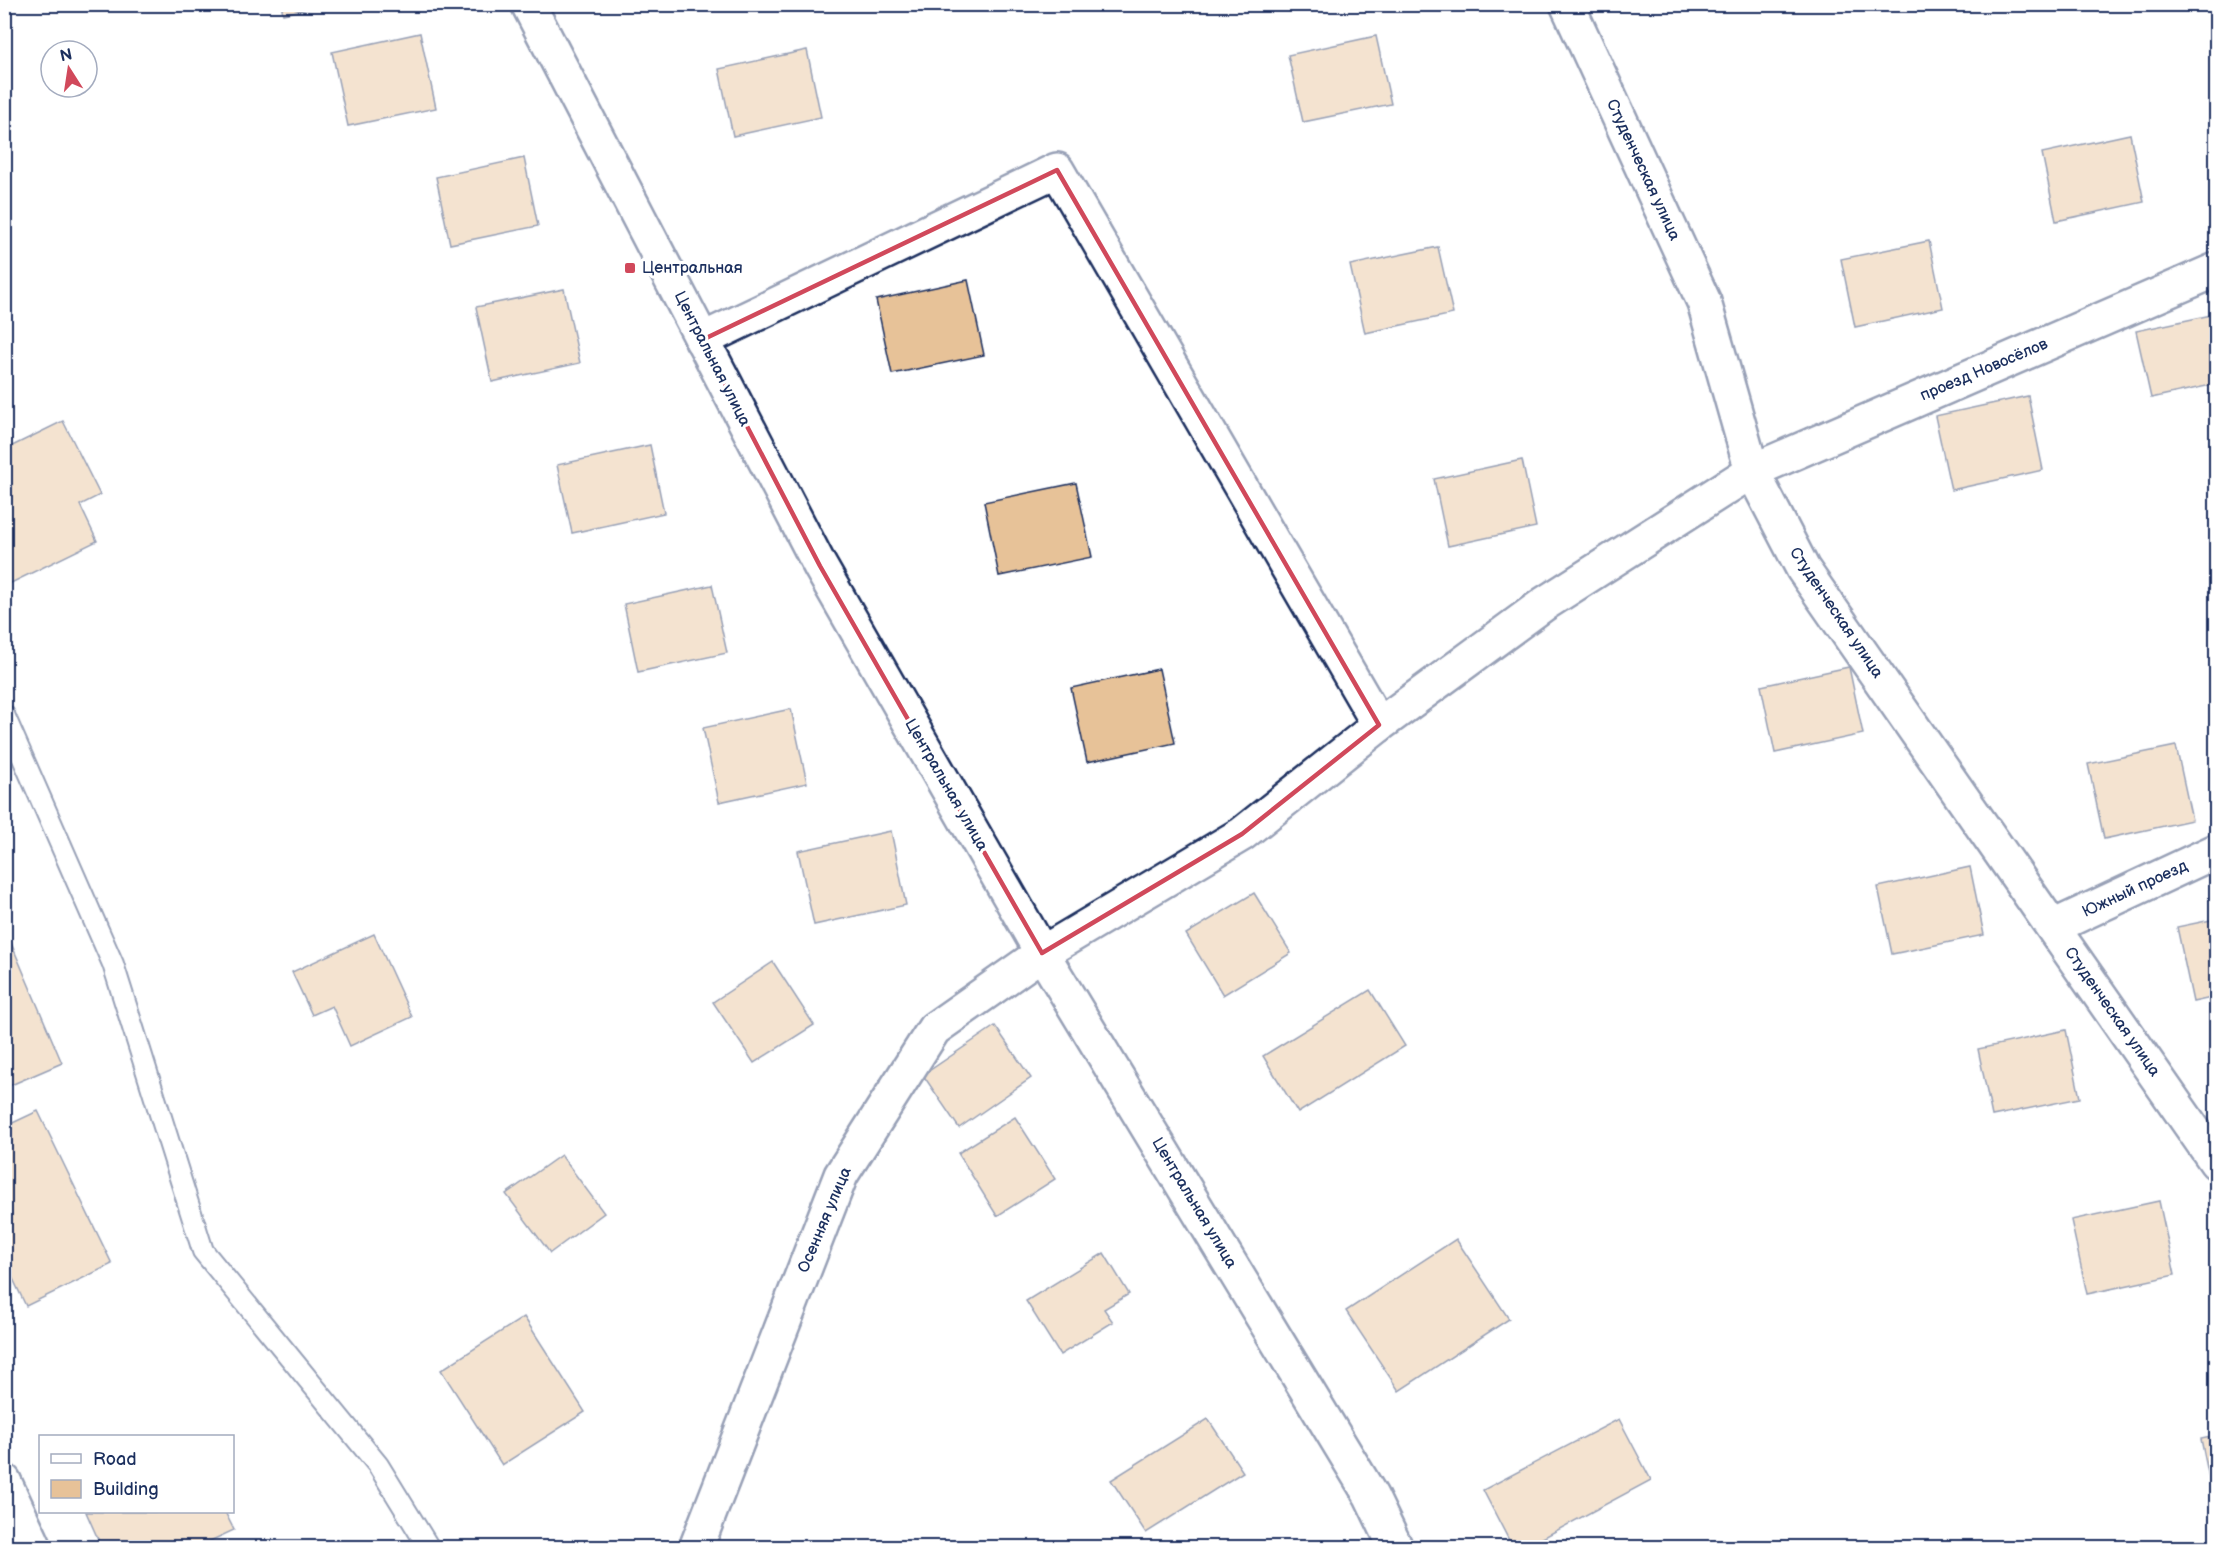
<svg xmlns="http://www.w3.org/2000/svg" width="2221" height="1552" viewBox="0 0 2221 1552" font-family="'Balsamiq Sans',sans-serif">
  <rect width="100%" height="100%" fill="#fff"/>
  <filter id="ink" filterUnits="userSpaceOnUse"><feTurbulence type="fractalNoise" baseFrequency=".0167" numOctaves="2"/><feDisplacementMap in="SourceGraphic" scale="12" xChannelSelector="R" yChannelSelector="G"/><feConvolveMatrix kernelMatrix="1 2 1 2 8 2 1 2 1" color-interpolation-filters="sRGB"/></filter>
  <g filter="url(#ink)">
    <g fill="#e7c298" stroke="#1b2f5e" stroke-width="1.5">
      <polygon points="281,4 330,4 283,14"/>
      <polygon points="420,33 436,108 348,126 332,52"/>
      <polygon points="1376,36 1391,104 1303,122 1288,55"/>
      <polygon points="807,50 821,117 733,136 719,69"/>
      <polygon points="2130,134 2144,202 2056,221 2042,153"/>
      <polygon points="524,158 538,226 450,244 436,177"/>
      <polygon points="1929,241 1943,308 1855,327 1841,259"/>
      <polygon points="1438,247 1453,314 1365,333 1350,265"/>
      <polygon points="968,280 984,355 892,374 876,300"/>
      <polygon points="564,289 580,363 492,382 476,307"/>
      <polygon points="2216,314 2216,384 2151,398 2136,331"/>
      <polygon points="2028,396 2043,470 1951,490 1935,416"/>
      <polygon points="63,421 100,495 80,505 97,541 9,584 4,575 4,450"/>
      <polygon points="650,445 664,513 572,533 557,465"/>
      <polygon points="1522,460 1536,527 1448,546 1434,479"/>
      <polygon points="1076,483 1092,557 999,576 984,502"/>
      <polygon points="712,585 727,653 638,672 624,604"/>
      <polygon points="1849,667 1863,734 1775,753 1761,686"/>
      <polygon points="1159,669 1175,743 1087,762 1071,688"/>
      <polygon points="791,709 807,783 719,802 703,728"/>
      <polygon points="2176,746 2192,820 2104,839 2088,764"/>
      <polygon points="891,831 906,905 814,925 798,851"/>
      <polygon points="1970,867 1984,935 1892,954 1878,887"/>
      <polygon points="1254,893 1291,953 1223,995 1186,934"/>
      <polygon points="2216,919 2216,997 2193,1002 2177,927"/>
      <polygon points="374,934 412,1017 350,1046 332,1006 312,1015 292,972"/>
      <polygon points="11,943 62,1063 4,1088 4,946"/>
      <polygon points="773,962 814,1025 754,1063 713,1002"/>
      <polygon points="1370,990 1405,1046 1298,1113 1263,1056"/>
      <polygon points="995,1026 1031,1078 959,1128 923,1075"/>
      <polygon points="2066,1030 2080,1098 1992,1116 1978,1049"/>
      <polygon points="38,1111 112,1264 26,1306 4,1260 4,1127"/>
      <polygon points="1015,1117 1055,1179 997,1216 958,1153"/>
      <polygon points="561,1155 604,1213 550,1253 506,1194"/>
      <polygon points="2159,1201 2175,1275 2087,1294 2071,1220"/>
      <polygon points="1456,1239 1509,1319 1399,1391 1346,1311"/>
      <polygon points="1104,1253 1129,1294 1104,1309 1113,1322 1060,1355 1026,1301"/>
      <polygon points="524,1317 585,1412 502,1465 441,1370"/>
      <polygon points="1208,1419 1243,1472 1146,1533 1111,1480"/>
      <polygon points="1619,1419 1651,1480 1524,1548 1513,1548 1483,1490"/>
      <polygon points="2216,1436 2216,1506 2215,1507 2201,1439"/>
      <polygon points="86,1512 225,1512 234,1530 195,1548 146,1548 143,1542 131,1548 102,1548"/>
    </g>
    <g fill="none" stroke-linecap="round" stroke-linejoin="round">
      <g stroke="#1b2f5e" stroke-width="24">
        <polyline id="service" points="4,715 113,964 203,1251 378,1465 429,1548"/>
      </g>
      <g stroke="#1b2f5e" stroke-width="38">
        <g id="minor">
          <polyline points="2216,270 1752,471 1803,569 2216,1162"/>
          <polyline points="702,340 1057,170 1379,725"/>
          <polyline points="2053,927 2216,851"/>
          <polyline points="4,1481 35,1548"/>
          <polyline points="696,1548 841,1175 934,1029 1042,953 1371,1496 1396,1548"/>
        </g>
      </g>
      <g stroke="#1b2f5e" stroke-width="38">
        <polyline id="tertiary" points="528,4 820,566 1042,953 1242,834 1379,725 1544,604 1752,471 1704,302 1567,4"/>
      </g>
      <use href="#service" stroke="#fff" stroke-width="20"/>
      <use href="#minor" stroke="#fff" stroke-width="33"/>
      <use href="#tertiary" stroke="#fff" stroke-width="33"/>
    </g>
  </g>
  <path d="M0 0H2221V1552H0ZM1057 170 1379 725 1242 834 1042 953 820 566 702 340Z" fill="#fff" fill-opacity=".55" fill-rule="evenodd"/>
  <path fill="none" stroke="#d1495b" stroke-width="4.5" stroke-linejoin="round" d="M1057 170 1379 725 1242 834 1042 953 820 566 702 340Z"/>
  <rect fill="#d1495b" stroke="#fff" stroke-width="2" x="624" y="262" width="12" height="12" rx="3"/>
  <g text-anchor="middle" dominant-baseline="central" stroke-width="6" stroke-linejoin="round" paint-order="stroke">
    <g font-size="16" fill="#1b2f5e" stroke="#fff">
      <text transform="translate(1643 170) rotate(65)">Студенческая улица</text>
      <text transform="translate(712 359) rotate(63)">Центральная улица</text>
      <text transform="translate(1984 370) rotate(-23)">проезд Новосёлов</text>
      <text transform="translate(1836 613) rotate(56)">Студенческая улица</text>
      <text transform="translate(946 785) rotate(60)">Центральная улица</text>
      <text transform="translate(2135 889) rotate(-25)">Южный проезд</text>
      <text transform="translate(2112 1012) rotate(55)">Студенческая улица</text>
      <text transform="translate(1194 1203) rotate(59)">Центральная улица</text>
      <text transform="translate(825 1220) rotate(-67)">Осенняя улица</text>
    </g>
    <g font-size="16" fill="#1b2f5e" stroke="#fff" text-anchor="start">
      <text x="642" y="268">Центральная</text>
    </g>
  </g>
  <rect width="2221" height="1552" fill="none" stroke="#fff" stroke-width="24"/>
  <rect x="12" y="12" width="2197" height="1528" fill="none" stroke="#1b2f5e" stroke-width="2" filter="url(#ink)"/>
  <rect x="39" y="1435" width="195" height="78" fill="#ffffff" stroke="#a4acbf" stroke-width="1.5"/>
  <rect x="51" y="1454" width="30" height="9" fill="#ffffff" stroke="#a4acbf" stroke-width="1.5"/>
  <text x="93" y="1465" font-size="18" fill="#1b2f5e">Road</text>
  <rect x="51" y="1480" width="30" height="18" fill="#e7c298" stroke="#a4acbf" stroke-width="1.5"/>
  <text x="93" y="1495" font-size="18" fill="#1b2f5e">Building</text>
  <g transform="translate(69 69) rotate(348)"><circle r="28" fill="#ffffff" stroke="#a4acbf" stroke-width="1.5"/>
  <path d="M0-4.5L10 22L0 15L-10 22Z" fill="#d1495b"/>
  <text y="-9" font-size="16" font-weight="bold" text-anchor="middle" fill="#1b2f5e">N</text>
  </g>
</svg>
